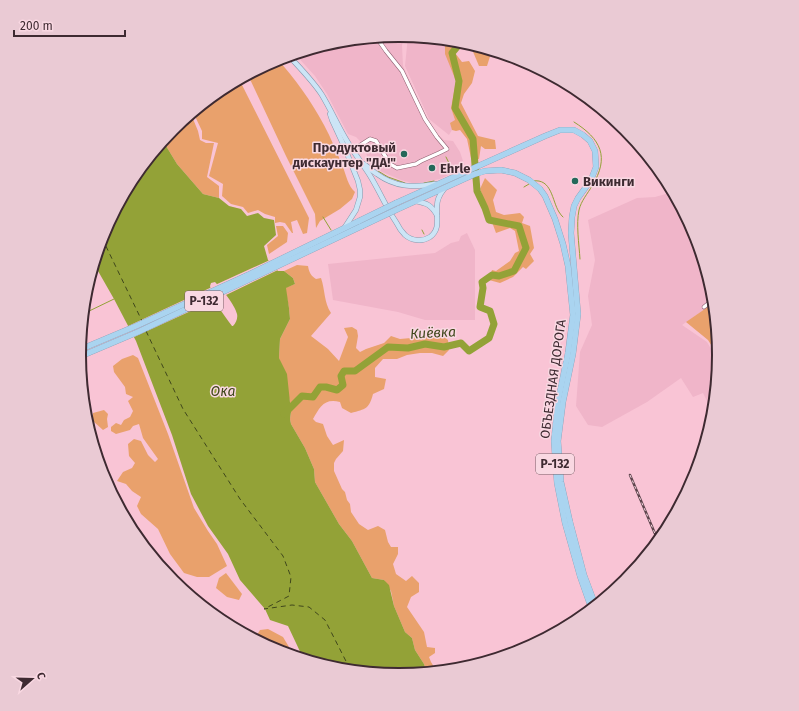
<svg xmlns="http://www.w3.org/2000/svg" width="799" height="711" viewBox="0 0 799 711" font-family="'Fira Sans',sans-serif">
  <rect width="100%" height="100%" fill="#f9c4d5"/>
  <g fill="#f0b5c9">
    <polygon points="400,35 405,36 402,45 403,66 430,125 437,134 444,140 453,141 460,152 465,167 440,179 419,183 412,183 401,180 378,170 368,158 366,153 366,147 356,137 348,134 327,94 315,76 295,54 337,41"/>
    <polygon points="408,36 442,39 445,45 456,81 451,108 456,123 449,135 429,119 405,66"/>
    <polygon points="673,192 693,234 699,243 714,293 715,302 682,325 707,342 719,363 714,415 703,393 693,397 681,378 647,402 602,427 588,425 576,406 580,352 592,325 588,296 595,260 588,220 637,198 655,197"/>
    <polygon points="467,233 475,250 475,320 425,320 398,312 333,300 328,264 435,253 451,243 459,241 461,236"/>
  </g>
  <g fill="#e9a16c">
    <polygon points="442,39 457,41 452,49 462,62 469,61 475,71 472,83 464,94 461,103 478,136 495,140 496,149 485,149 481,146 479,159 471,158 467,139 460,130 456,131 452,130 450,123 455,120 451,108 456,81 445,54 445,45"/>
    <polygon points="473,44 492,50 487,66 479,66 471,47"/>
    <path d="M277 59C295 78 311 101 324 125 331 138 337 153 343 167 346 175 348 186 355 192L352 199 340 209 320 221 316 228 315 214 286 156 248 75Z"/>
    <polygon points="240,81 309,218 307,233 303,234 297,220 291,222 293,233 292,233 285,223 280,222 275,223 275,217 265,214 258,210 248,213 243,207 231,204 222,196 223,184 209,176 218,143 202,139 202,131 193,112 222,89 227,86 228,87"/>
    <polygon points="191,114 198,131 200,140 206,143 214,143 207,177 219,186 219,198 203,194 177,164 163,141 173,129"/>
    <polygon points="485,178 497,190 493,200 496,212 504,215 520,213 524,217 522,223 530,226 534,248 530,254 534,261 526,269 523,267 513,277 500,283 489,280 492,270 496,271 510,261 515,253 519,251 515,231 510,228 496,233 480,189"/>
    <polygon points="276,226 283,226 288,233 287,242 269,254 267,245 278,236"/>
    <path d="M297 265 308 266C309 272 311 276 316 279L321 278C325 289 324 303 331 313L311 336 328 349 339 361 348 337 344 328 352 327 357 330 358 336 356 348 360 352 366 349 384 343 391 336 400 339 411 338 426 333H436L443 336 448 340 449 350 443 356 432 353H420L407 355 397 359H383L375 368V377L386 379 384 389 373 394C369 409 366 409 351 413L342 408 340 402C324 398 320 407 313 419L316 422 323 424 327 436 333 445 344 440 343 451 336 459 334 463V471L342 489 345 492 347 500 350 504 351 512 359 524 368 530 378 526 385 530 388 542 391 547H398V554L393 564 396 574 406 581 412 576 419 583V592L411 597 407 607 424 632 427 647 435 648V653L429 657 431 662 437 672 427 673 424 664 415 650 412 638 405 632 394 606 391 591 384 580 372 578 352 541 339 524 315 482 314 469 305 448 291 424 290 419 291 412 290 402 279 358 280 339 290 319 289 308 285 288 295 284 293 278 284 271Z"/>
    <polygon points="715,302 720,356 720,359 708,340 686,322"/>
    <polygon points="133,355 138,358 168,434 194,508 208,531 217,544 227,566 209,577 197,577 184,573 170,554 158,529 141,514 137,506 141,497 132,491 126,484 117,481 123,472 132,468 135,463 129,456 128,444 134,439 141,441 148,455 155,462 158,459 143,438 139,424 133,426 130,430 116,434 111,431 111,427 116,423 121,425 124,420 130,417 133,411 128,401 133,397 126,394 125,387 114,372 113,366 122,359"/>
    <polygon points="104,410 108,414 107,419 108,427 103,430 93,421 93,413"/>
    <polygon points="226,573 242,594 239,600 227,597 216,588 219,578"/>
    <polygon points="268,629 283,637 295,657 277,652 254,640 260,630"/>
  </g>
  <path fill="#93a237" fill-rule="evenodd" d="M163 141 177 164 203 194 219 198 229 206 241 209 247 216 258 213 264 218 274 220 276 235 264 246 268 260 278 271H284L293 278 295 284 286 288 289 308 290 319 280 339 279 358 287 374 291 412 290 419 291 424 305 448 314 469 315 482 339 524 352 541 372 578 384 580 389 585 394 606 405 632 412 638 415 650 424 664 427 673 399 676 337 670 304 660 288 626 270 620 265 609 240 580 228 554 208 526 191 494 172 435 136 341 114 299 94 264 103 233 133 177ZM215 282C222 289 235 305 237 314 238 318 236 323 233 326H232C223 314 213 301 210 286L211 283Z"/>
  <g fill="#f9c4d5">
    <polygon points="270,260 278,269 280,269 224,296 215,285"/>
    <polygon points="212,287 217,299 132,338 126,327"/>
  </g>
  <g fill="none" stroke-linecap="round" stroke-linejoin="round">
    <g stroke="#93a237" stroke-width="1">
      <path d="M574 122C601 139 610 157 592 186 588 193 581 201 579 210 576 224 579 244 580 259"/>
      <polyline points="446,157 450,165 452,174"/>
      <polyline points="378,171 388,177 405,183"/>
      <path d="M533 181C552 178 552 201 559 212 560 214 562 216 563 217"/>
      <polyline points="424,183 434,181"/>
      <polyline points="524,187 529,184"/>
      <polyline points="323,217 331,230"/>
      <polyline points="422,230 424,234"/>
      <polyline points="83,314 114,299"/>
    </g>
    <polyline stroke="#93a237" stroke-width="7" points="284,414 302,396 313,397 320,387 326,387 337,390 343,385 341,376 344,371 355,371 388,347 408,348 425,344 444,347 461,343 469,351 489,338 494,324 490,311 480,307 483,288 482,282 492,275 499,276 514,271 526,248 519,226 489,220 485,208 477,191 473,139 455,108 459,81 452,53 462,41"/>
    <g stroke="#40471c" stroke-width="1" stroke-dasharray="5 4" stroke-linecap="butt">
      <polyline points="102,238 142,321"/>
      <polyline points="146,331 183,409 240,499 283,556 291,577 289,596 264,609 292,605 309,607 325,620 351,671"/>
    </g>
    <g stroke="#8d5e6f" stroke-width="4.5">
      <g id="minor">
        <polyline points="353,150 370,139 376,141 390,164 397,168 416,164 421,161 439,153 447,149 437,137 425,119 402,71 386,51 379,41"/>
        <polyline points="704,307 714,299"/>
      </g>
    </g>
    <g stroke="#8498ad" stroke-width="5.5">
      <g id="major">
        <path d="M289 56C300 68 313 81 322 95 331 110 338 126 347 141 354 153 362 163 369 174 379 190 386 207 396 222 398 226 401 231 405 235 412 241 422 242 430 237 441 229 436 217 437 206 437 199 440 194 444 189"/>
        <polyline points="330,114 332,120 344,146 358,181 360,190 360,197 356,210 345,227"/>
        <path d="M364 164C368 167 372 171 377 174 395 187 413 188 435 184"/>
        <path d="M415 201C427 203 431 205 437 215"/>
      </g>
    </g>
    <g stroke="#8498ad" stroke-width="6">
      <g id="highway">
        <polyline points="396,203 545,136 560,130 574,130 583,135 590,141 595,151 596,167 591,180 578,198 574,206 572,217 571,233 578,314 573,354 563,402 558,441 561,482 570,522 584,575 596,607"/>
        <polyline points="398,209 475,174 485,171 501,170 515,173 529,180 540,189 545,196 555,219 563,244 568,266 573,315 568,353 558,401 554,441 557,483 565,523 580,576 592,610"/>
        <polyline points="79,350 136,326 250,274 359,221"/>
        <polyline points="79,357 138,332 362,226"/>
      </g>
    </g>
    <use href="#minor" stroke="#fff" stroke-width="3.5"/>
    <use href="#major" stroke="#cce5f6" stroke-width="4.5"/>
    <use href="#highway" stroke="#aad4f0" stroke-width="5.5"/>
    <g stroke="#5e454d" stroke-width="2.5">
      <polyline id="rail" points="630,475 659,543"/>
    </g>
    <use href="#rail" stroke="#f9d8e2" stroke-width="1" stroke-dasharray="3" stroke-linecap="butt"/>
    <g stroke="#8498ad" stroke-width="6" stroke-linecap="butt">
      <g id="highway-bridge">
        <polyline points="359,221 396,203"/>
        <polyline points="362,226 398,209"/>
      </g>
    </g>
    <use href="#highway-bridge" stroke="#aad4f0" stroke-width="5.5"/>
  </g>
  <g fill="#24685a" stroke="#f9d8e2" stroke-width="1.5">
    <circle cx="404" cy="154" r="4"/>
    <circle cx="432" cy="168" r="4"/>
    <circle cx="575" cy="181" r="4"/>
  </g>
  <g text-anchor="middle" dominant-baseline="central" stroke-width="3" stroke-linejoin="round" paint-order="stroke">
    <g fill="#f9d8e2" stroke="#765e66" stroke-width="1">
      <rect x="185" y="291" width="38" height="20" rx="3"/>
      <rect x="536" y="454" width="38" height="20" rx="3"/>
    </g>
    <g font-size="12" font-weight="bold" fill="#3e2a31">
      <text x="204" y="301">Р-132</text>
      <text x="555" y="464">Р-132</text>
    </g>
    <g font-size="13" font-weight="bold" fill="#3e2a31" stroke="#f9d8e2" text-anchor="start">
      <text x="396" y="147" text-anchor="end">Продуктовый<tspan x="396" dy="15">дискаунтер "ДА!"</tspan></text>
      <text x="440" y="168">Ehrle</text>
      <text x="583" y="181">Викинги</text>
    </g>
    <g font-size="13" fill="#3e2a31" stroke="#f9d8e2">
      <text transform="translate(553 379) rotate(-82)">ОБЪЕЗДНАЯ ДОРОГА</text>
    </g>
    <g font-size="14" font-style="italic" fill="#40471c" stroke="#f9d8e2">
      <text transform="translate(433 333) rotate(-3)">Киёвка</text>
      <text x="223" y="391">Ока</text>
    </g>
  </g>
  <path d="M0 0H799V711H0ZM86 355a313 313 0 1 1 626 0a313 313 0 1 1-626 0Z" fill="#eacad4" fill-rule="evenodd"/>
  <path fill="none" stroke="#3e2a31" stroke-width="2" d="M86 355a313 313 0 1 1 626 0a313 313 0 1 1-626 0Z"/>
  <g transform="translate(32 679) rotate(70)" stroke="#f9d8e2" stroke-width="3" paint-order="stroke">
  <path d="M0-3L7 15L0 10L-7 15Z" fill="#3e2a31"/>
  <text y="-6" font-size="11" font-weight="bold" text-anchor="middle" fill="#3e2a31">С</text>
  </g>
  <path d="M14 30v6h111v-6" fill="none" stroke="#3e2a31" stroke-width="2"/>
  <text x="20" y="30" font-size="12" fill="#3e2a31" stroke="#f9d8e2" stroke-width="3" paint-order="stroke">200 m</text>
</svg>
